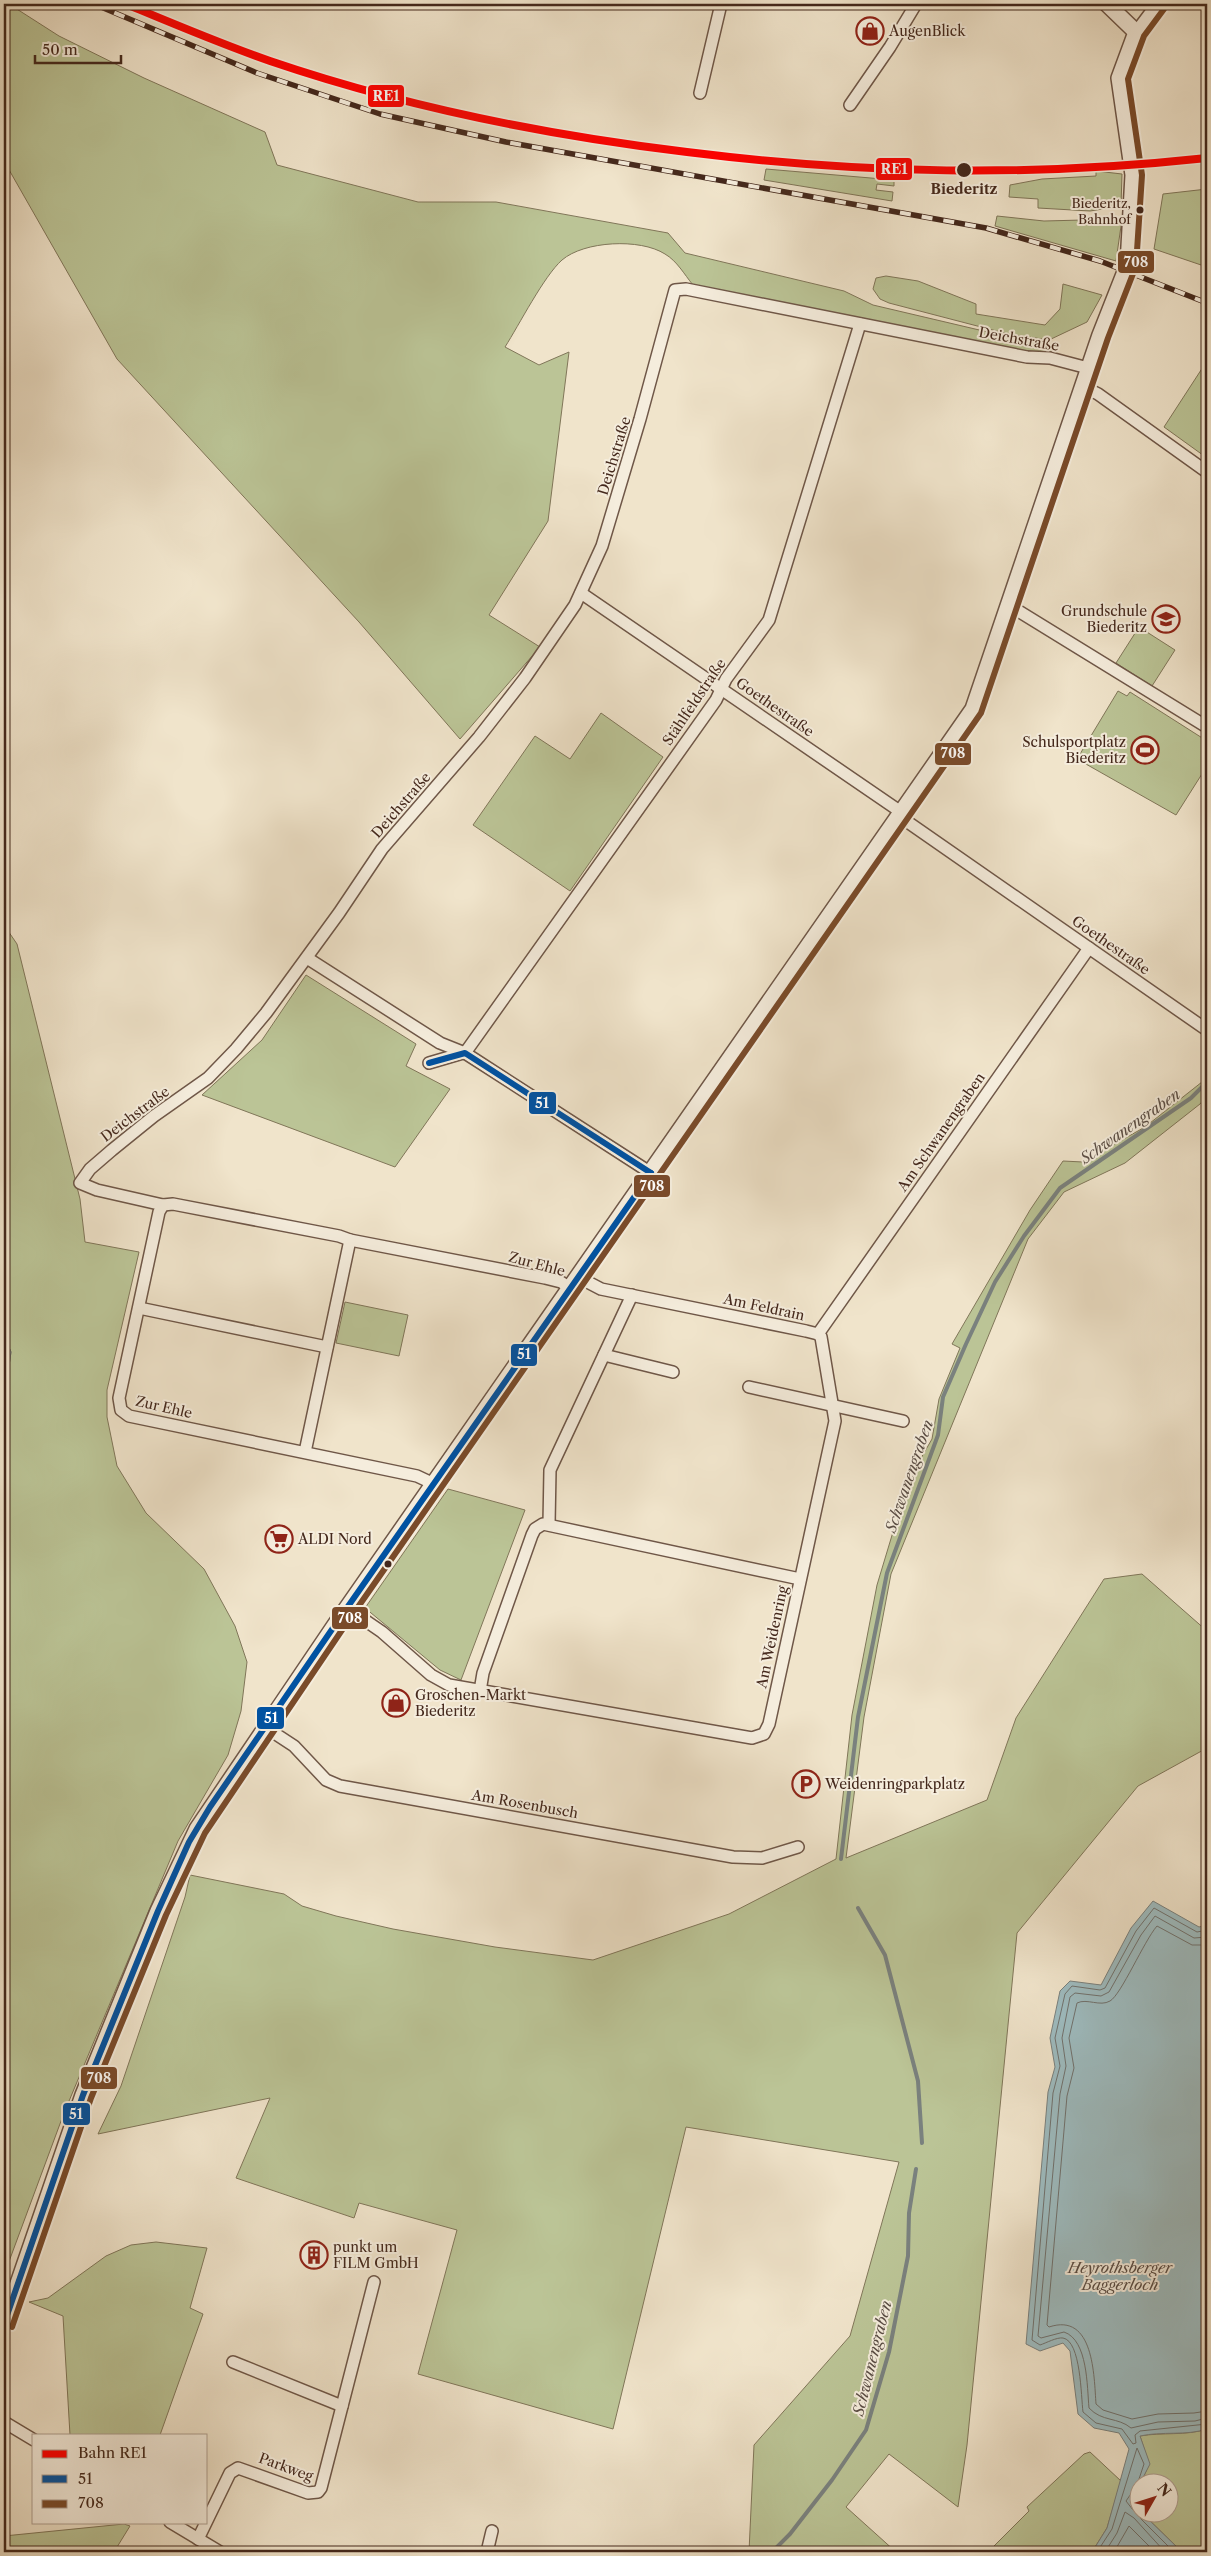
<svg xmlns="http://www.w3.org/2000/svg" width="1211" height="2556" viewBox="0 0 1211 2556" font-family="'Libre Caslon Text',serif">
  <rect width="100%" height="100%" fill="#f0e4cb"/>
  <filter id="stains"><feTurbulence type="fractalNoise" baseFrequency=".004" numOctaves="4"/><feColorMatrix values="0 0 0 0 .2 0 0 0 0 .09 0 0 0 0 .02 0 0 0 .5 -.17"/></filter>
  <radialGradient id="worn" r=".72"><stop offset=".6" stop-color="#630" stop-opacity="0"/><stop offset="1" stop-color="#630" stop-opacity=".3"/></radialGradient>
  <g fill="#bbc496" stroke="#807659">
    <path d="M4 4H9L59 36 144 78 265 132 277 165 418 202H496L668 233 685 253 844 291 873 305 1043 345 1053 348 1051 353H1033L693 285C684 274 677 261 665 254 640 238 584 241 562 260 544 276 519 325 505 347L539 365 569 352 548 521 489 615 540 647 460 739 359 622 117 359 4 161Z"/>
    <polygon points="766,169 894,180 894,186 877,184 876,190 893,192 892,201 764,180"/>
    <polygon points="1096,171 1122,174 1121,206 1090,211 1038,208 1038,199 1009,197 1010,185 1042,179 1096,176"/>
    <polygon points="1207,189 1207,267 1154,249 1163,194"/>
    <polygon points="997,216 1044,221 1122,219 1116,261 995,226"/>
    <polygon points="886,276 918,281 976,304 976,314 1045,325 1060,309 1063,284 1102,295 1087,322 1049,340 1008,334 889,303 880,299 873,289 876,278"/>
    <polygon points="1203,367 1207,369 1207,458 1164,427"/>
    <polygon points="1139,627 1175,650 1152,686 1116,663"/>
    <polygon points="1118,691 1127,696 1130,692 1207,741 1207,766 1176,815 1077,759"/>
    <polygon points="601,713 663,757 570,891 473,825 535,736 570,759"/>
    <polygon points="4,925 17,944 80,1199 85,1242 139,1252 107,1390 107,1417 117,1466 146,1513 204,1569 235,1626 247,1662 241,1711 228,1755 178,1841 64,2113 4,2275 4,1482 7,1472 4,1461 4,1400 11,1352 4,1336"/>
    <polygon points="306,975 416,1044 406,1066 450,1089 395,1167 202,1095 262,1040"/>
    <polygon points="1207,1078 1207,1096 1200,1104 1125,1163 1064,1192 1028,1239 891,1574 864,1717 846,1858 987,1800 1016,1718 1104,1579 1142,1574 1207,1631 1207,1748 1138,1786 1017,1933 967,2445 958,2507 889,2454 846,2507 896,2552 749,2552 754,2445 850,2336 899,2162 686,2127 613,2429 418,2374 457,2230 359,2203 354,2218 236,2178 270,2098 98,2134 121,2086 185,1897 190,1875 284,1894 302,1906 336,1916 393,1929 495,1947 593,1960 729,1914 836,1859 852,1715 877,1585 909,1479 932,1439 939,1399 960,1348 952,1344 1030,1210 1063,1161 1083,1162 1145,1127"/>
    <polygon points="345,1302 408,1315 399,1356 336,1343"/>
    <polygon points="448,1489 525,1510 461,1680 440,1670 365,1608"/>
    <polygon points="156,2242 207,2248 190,2308 203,2314 160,2435 70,2435 63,2316 29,2302 48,2298 106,2256 131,2245"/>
    <path d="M1207 2429V2552H1182L1143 2514H1168V2484L1141 2483 1149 2464 1140 2436C1162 2432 1186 2436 1207 2429Z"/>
    <polygon points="1090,2452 1121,2481 1107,2528 1092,2552 988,2552 1029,2511 1027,2507 1084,2454"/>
    <polygon points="124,2524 130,2526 114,2552 4,2552 4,2536"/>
  </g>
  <g fill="#9ebcc0" stroke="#7a817e">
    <polygon points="4,1336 11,1352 4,1400"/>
    <path d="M1153 1901 1199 1927 1207 1925V2429C1186 2436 1162 2431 1140 2436L1150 2464 1131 2501 1138 2509V2514H1143L1182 2552H1092L1107 2528 1129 2449 1119 2433 1094 2428 1078 2414 1070 2351 1063 2343 1040 2351 1026 2344 1048 2092 1055 2067 1050 2038 1060 1991 1070 1981 1101 1985 1131 1928Z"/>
  </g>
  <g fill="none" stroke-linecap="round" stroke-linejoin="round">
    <g stroke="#71726e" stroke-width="1">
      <path d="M1207 1930 1197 1932 1154 1908 1136 1931 1105 1988 1100 1990 1072 1986 1065 1994 1055 2038 1060 2066 1053 2093 1032 2340 1040 2345C1046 2343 1057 2337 1063 2338 1081 2341 1081 2397 1083 2412L1096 2423 1122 2429 1133 2444 1136 2443 1135 2435 1140 2431 1207 2424"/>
      <path d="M1207 1937 1194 1938 1155 1916 1141 1935 1109 1992 1101 1996 1075 1993 1070 1997 1062 2038 1066 2066 1060 2094 1038 2336 1041 2338 1064 2332C1088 2340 1087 2387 1089 2408 1102 2422 1118 2417 1131 2428L1158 2422 1195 2421 1207 2418"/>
      <path d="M1207 1945H1192L1157 1926C1144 1941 1121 1995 1110 2001 1100 2007 1087 1998 1077 2003L1069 2038 1074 2068 1067 2096 1047 2325 1049 2327C1094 2312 1094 2376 1096 2404L1103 2410 1132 2419 1158 2414 1194 2413 1207 2411"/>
      <polyline points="1140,2514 1141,2519 1174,2552"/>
      <polyline points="1097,2552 1112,2529 1137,2448 1144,2464 1137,2485 1126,2501 1133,2510 1138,2512"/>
      <polyline points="1105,2552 1117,2533 1125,2512 1134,2518 1165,2552"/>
      <polyline points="1114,2552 1129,2526 1155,2552"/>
    </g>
    <g stroke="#7a817e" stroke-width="4">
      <polyline points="841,1859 858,1717 887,1573 938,1435 943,1397 966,1344 995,1282 1024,1236 1060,1188 1191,1098 1207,1082"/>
      <polyline points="858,1908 885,1955 918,2081 922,2143"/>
      <polyline points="772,2552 790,2534 832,2480 866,2430 889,2352 908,2256 909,2213 916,2169"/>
    </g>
    <g stroke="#6f5748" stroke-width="14">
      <g id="minor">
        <polyline points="1136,32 1157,4"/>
        <polyline points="700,93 721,4"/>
        <polyline points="850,105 890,47 916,4"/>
        <polyline points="1082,386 1098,394 1207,472"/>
        <polyline points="581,593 901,812"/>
        <polyline points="1008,608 1020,612 1207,727"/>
        <polyline points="899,816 1207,1030"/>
        <polyline points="307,958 440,1043 465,1053 651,1173"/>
        <polyline points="465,1053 716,700 726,679 769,620 860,324"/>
        <polyline points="429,1063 463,1053"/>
        <polyline points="163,1205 159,1212 119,1398 121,1410 129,1416 417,1476 434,1484"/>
        <polyline points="570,1288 561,1282 545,1278 350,1240 339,1236 173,1204 163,1205 97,1190 80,1183 90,1169 112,1150 154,1116 208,1078 236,1049 266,1013 339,913 382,849 479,737 525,678 575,605 602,546 640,419 675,290 686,289 1027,357 1050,358 1088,368"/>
        <polyline points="139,1308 327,1347"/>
        <polyline points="818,1334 1089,948"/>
        <polyline points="604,1355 673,1372"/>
        <polyline points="749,1387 903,1421"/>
        <polyline points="305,1452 350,1240"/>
        <polyline points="549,1524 550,1470 632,1295"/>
        <polyline points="347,1608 382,1632 431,1675 449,1685 752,1738 764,1734 769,1724 835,1421 821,1337 818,1334 806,1331 601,1289 578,1277"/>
        <polyline points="480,1691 483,1673 532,1535 535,1529 543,1524 800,1579"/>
        <polyline points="265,1727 294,1746 326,1780 340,1786 733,1857 762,1858 798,1847"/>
        <polyline points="233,2362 342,2406"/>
        <polyline points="4,2422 34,2440"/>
        <polyline points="170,2522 220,2552"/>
        <polyline points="198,2539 230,2473 238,2468 308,2493 318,2492 321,2488 374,2282"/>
        <polyline points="487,2552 492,2531"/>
      </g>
    </g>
    <g stroke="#6f5748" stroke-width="18">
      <polyline id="tertiary" points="4,2324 83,2095 158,1911 197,1829 335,1625 973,709 1100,335 1128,264 1133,175 1119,78 1136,32 1107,4"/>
    </g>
    <use href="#minor" stroke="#f5eddd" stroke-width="11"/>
    <use href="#tertiary" stroke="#f5eddd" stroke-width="15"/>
    <g stroke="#44281c" stroke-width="5.5">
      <polyline id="rail" points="94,4 257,73 380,114 506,142 986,228 1100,261 1207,303"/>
    </g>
    <use href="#rail" stroke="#f5eddd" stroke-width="4" stroke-dasharray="11" stroke-linecap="butt"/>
    <g stroke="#f5eddd" stroke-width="10">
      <g id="bus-1">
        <polyline points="429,1063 465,1053 651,1173"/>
        <polyline points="4,2324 83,2095 158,1911 189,1842 210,1807 335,1625 651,1173"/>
      </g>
    </g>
    <g stroke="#f5eddd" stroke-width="10">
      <polyline id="bus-2" points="12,2327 91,2098 166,1915 205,1833 342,1630 981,713 1108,338 1136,266 1142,175 1128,79 1144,36 1164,9"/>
    </g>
    <use href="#bus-1" stroke="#0152a1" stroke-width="6"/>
    <use href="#bus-2" stroke="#7a4b2a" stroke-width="6"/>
    <g stroke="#f5eddd" stroke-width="11">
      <path id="rail-1" d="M126 4C174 24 221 44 270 61 405 107 546 135 687 152 863 174 1030 177 1207 158"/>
    </g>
    <use href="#rail-1" stroke="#f00" stroke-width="8"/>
  </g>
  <defs>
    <g id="shop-ring" transform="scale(1.4375)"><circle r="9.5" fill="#f5eddd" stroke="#8f2418" stroke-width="1.5"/><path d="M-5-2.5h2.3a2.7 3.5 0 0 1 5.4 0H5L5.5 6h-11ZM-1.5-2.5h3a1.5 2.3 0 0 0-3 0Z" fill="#8f2418"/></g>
    <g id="school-ring" transform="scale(1.4375)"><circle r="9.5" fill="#f5eddd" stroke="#8f2418" stroke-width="1.5"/><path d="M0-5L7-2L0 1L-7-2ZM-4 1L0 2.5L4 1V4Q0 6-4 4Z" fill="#8f2418"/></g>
    <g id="stadium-ring" transform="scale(1.4375)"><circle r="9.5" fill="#f5eddd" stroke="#8f2418" stroke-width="1.5"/><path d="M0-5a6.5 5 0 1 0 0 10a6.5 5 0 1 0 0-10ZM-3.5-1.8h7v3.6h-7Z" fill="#8f2418"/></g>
    <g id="supermarket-ring" transform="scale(1.4375)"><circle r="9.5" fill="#f5eddd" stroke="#8f2418" stroke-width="1.5"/><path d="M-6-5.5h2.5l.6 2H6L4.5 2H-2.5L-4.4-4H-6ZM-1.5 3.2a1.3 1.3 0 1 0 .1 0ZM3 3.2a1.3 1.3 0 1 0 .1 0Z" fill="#8f2418"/></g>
    <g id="parking-ring" transform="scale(1.4375)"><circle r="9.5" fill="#f5eddd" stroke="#8f2418" stroke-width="1.5"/><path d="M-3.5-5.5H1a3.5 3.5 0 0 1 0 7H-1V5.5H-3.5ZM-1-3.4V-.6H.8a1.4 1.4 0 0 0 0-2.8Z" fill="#8f2418"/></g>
    <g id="building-ring" transform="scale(1.4375)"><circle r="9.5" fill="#f5eddd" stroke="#8f2418" stroke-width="1.5"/><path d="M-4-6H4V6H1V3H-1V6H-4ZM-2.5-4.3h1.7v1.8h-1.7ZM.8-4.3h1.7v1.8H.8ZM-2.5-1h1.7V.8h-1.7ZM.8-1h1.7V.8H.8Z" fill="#8f2418"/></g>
  </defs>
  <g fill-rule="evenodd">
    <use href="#shop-ring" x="870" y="31"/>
    <use href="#school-ring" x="1166" y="619"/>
    <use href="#stadium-ring" x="1145" y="750"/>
    <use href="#supermarket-ring" x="279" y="1539"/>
    <use href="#shop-ring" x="396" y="1703"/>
    <use href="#parking-ring" x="806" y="1784"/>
    <use href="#building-ring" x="314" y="2255"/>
  </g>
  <g fill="#44281c" stroke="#f5eddd" stroke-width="2">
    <circle cx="964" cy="170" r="8"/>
    <circle cx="1140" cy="210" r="4.5"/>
    <circle cx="388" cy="1564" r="4.5"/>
  </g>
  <g text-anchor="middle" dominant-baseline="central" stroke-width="4" stroke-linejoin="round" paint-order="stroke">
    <g font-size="13" fill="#44281c" stroke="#f5eddd" text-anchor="end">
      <text x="1131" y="203">Biederitz,<tspan x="1131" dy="16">Bahnhof</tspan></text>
    </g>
    <g font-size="14" fill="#44281c" stroke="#f5eddd" text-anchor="start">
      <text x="889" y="31">AugenBlick</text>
      <text x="1147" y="611" text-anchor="end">Grundschule<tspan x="1147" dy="16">Biederitz</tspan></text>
      <text x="1126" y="742" text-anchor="end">Schulsportplatz<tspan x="1126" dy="16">Biederitz</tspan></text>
      <text x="298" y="1539">ALDI Nord</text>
      <text x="415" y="1695">Groschen-Markt<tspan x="415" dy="16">Biederitz</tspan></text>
      <text x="825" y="1784">Weidenringparkplatz</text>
      <text x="333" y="2247">punkt um<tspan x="333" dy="16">FILM GmbH</tspan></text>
    </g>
    <g font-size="14" font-weight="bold" fill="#44281c" stroke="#f5eddd">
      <text x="964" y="189">Biederitz</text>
    </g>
    <g font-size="14" fill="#44281c" stroke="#f5eddd">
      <text transform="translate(1019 339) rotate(10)">Deichstraße</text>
      <text transform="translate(614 456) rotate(-73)">Deichstraße</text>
      <text transform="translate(694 702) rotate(-56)">Stählfeldstraße</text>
      <text transform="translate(775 707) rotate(35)">Goethestraße</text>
      <text transform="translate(401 805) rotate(-49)">Deichstraße</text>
      <text transform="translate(1111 945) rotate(35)">Goethestraße</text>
      <text transform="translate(135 1114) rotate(-37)">Deichstraße</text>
      <text transform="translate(941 1132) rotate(-55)">Am Schwanengraben</text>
      <text transform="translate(537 1264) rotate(15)">Zur Ehle</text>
      <text transform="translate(764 1307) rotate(12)">Am Feldrain</text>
      <text transform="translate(164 1407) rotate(13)">Zur Ehle</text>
      <text transform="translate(772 1637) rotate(-78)">Am Weidenring</text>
      <text transform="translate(525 1804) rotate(10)">Am Rosenbusch</text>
      <text transform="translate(286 2467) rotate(20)">Parkweg</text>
    </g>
    <g font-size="15" font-style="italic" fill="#5a4d45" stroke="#f5eddd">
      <text transform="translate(1130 1126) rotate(-35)">Schwanengraben</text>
      <text transform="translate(909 1476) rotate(-71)">Schwanengraben</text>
      <text x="1120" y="2267">Heyrothsberger<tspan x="1120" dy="17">Baggerloch</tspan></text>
      <text transform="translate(872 2358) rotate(-76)">Schwanengraben</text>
    </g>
  </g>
  <g stroke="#f5eddd" stroke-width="2">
    <rect x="367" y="84" width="38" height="24" rx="5" fill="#f00"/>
    <rect x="875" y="157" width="38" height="24" rx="5" fill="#f00"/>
    <rect x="1117" y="250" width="38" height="24" rx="5" fill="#7a4b2a"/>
    <rect x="934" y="742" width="38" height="24" rx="5" fill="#7a4b2a"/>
    <rect x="528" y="1091" width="29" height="24" rx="5" fill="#0152a1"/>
    <rect x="633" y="1174" width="38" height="24" rx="5" fill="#7a4b2a"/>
    <rect x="510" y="1343" width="28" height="24" rx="5" fill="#0152a1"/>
    <rect x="331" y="1606" width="38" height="24" rx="5" fill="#7a4b2a"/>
    <rect x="256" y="1706" width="29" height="24" rx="5" fill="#0152a1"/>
    <rect x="80" y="2066" width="38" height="24" rx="5" fill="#7a4b2a"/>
    <rect x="62" y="2102" width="29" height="24" rx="5" fill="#0152a1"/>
  </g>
  <g font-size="14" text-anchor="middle" font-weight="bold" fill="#fff">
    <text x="386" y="101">RE1</text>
    <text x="894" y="174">RE1</text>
    <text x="1136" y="267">708</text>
    <text x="953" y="758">708</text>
    <text x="542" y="1108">51</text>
    <text x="652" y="1191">708</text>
    <text x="524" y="1359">51</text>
    <text x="350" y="1623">708</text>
    <text x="271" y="1723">51</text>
    <text x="99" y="2083">708</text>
    <text x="76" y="2119">51</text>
  </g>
  <rect width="1211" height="2556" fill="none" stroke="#f0e4cb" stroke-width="20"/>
  <rect x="5" y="5" width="1201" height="2546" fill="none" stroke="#44281c" stroke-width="2.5"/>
  <rect x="10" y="10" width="1191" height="2536" fill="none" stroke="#44281c"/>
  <rect x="32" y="2434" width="175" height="90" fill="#f5eddd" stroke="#ae9e90"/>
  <rect x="42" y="2450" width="25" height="8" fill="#ff0000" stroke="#ae9e90"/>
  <text x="78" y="2458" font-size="15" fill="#44281c">Bahn RE1</text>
  <rect x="42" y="2475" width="25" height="8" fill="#0152a1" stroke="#ae9e90"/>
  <text x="78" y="2484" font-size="15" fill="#44281c">51</text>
  <rect x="42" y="2500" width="25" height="8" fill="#7a4b2a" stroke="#ae9e90"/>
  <text x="78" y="2508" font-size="15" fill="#44281c">708</text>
  <g transform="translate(1154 2498) rotate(51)"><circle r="24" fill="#f5eddd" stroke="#ae9e90"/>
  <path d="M0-4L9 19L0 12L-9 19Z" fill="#8f2418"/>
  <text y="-8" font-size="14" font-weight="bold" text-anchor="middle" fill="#44281c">N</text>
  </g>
  <path d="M35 55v8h86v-8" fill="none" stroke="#44281c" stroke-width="2.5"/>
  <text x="42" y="55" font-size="15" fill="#44281c" stroke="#f5eddd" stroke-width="4" paint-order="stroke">50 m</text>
  <rect width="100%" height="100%" filter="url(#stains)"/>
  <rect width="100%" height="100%" fill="url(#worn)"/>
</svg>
